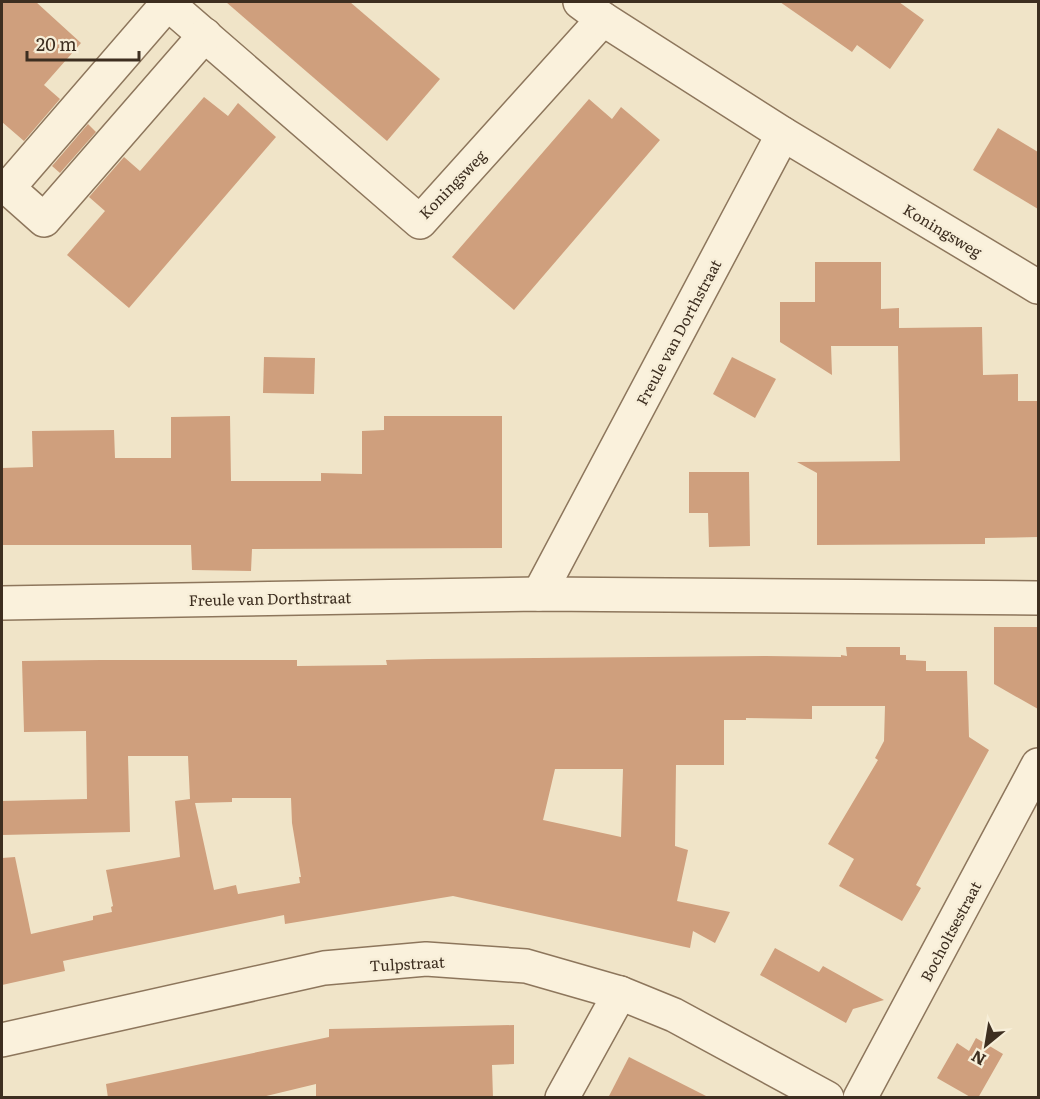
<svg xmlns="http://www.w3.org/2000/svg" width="1040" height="1099" viewBox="0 0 1040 1099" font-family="Literata,serif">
  <rect width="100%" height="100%" fill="#f0e4c8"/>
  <g fill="#cf9f7d" fill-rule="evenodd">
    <polygon points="2,2 36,2 81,43 44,85 60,99 24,141 2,122"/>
    <polygon points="226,2 350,2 440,79 387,141"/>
    <polygon points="780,2 899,2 924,20 890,69 857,45 852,52"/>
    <polygon points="204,97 228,116 238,103 276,137 129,308 67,255 105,211 89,197 124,157 140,171"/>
    <polygon points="589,99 612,119 621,107 660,140 514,310 452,257"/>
    <polygon points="88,124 96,132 60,173 52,166"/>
    <polygon points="998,128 1038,152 1038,209 973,170"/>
    <polygon points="815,262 881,262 881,309 899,308 899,328 982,327 983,375 1018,374 1018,401 1038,401 1038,537 985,538 985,544 817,545 817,473 797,462 900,461 898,346 831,346 832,375 780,342 780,302 815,302"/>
    <polygon points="264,357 315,358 314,394 263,393"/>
    <polygon points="732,357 776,379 755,418 713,394"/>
    <polygon points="230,416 231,481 321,481 321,473 362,474 362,431 384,430 384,416 502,416 502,548 252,549 251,571 192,570 191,545 2,545 2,468 33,467 32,431 114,430 115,458 171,458 171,417"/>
    <polygon points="689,472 749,472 750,546 709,547 708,513 689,513"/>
    <polygon points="994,627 1038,627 1038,709 994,684"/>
    <path d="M846 647H900V655H906V660L926 661V671H967L969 737 989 750 916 885 921 888 902 921 839 886 854 859 828 844 878 760 875 758 884 741 885 706H812V719L746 718V720H724V765H676L675 846 688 850 677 901 730 912 715 943 693 931 690 948 453 896 285 924 284 915 63 961 65 971 2 985V858L15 857 31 934 93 920V916L112 912 111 907 113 906 106 870 180 857 175 801 190 799 188 756H128L130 832 2 835V801L87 799 86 731 24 732 22 661 100 660H297V666L387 665 386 660 428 659 766 656 841 657V655L847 656ZM555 769H623L621 837 543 820ZM232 798H291L292 823 301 877H299L300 883 238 894 236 885 214 890 195 803 232 802Z"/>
    <polygon points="775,948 819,972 823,966 884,1000 853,1009 846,1023 760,975"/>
    <polygon points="514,1025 514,1064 492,1065 493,1098 316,1098 316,1084 258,1098 108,1098 106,1084 329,1037 329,1029"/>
    <polygon points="976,1038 1003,1054 978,1098 972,1098 937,1078 957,1043 969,1051"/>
    <polygon points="629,1057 710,1098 608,1098"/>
  </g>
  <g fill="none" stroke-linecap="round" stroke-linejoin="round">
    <g stroke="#8d765c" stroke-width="36">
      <g id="street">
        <polyline points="166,2 420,222 603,19"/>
        <polyline points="580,2 603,19 783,134 1038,287"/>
        <polyline points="168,3 8,188 44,220 205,35"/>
        <polyline points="539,594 783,134"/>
        <polyline points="2,603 539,594 1038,598"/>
        <polyline points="2,1040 324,968 426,959 526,966 620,993 674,1015 827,1098"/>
        <polyline points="562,1098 620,993"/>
        <polyline points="860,1098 1038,765"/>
      </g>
    </g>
    <use href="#street" stroke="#faf1dc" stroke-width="33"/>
  </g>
  <g text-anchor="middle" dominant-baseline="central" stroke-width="5" stroke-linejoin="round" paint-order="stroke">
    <g font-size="15" fill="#3d2e20" stroke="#f7eed8">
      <text transform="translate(452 184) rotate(-46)">Koningsweg</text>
      <text transform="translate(943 230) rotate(31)">Koningsweg</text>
      <text transform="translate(678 332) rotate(-62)">Freule van Dorthstraat</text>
      <text transform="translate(270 598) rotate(-1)">Freule van Dorthstraat</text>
      <text transform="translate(950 931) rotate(-62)">Bocholtsestraat</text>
      <text transform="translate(407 963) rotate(-3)">Tulpstraat</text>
    </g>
  </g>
  <rect width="1040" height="1099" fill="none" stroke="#3d2e20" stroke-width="6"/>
  <g transform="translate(986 1045) rotate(210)" stroke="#f7eed8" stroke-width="4.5" paint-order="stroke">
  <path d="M0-4.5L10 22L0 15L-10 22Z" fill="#3d2e20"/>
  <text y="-9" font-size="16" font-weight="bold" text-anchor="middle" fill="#3d2e20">N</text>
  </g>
  <path d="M27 51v9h112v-9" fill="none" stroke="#3d2e20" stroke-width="3"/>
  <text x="36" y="51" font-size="18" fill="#3d2e20" stroke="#f7eed8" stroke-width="4.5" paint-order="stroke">20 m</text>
</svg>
